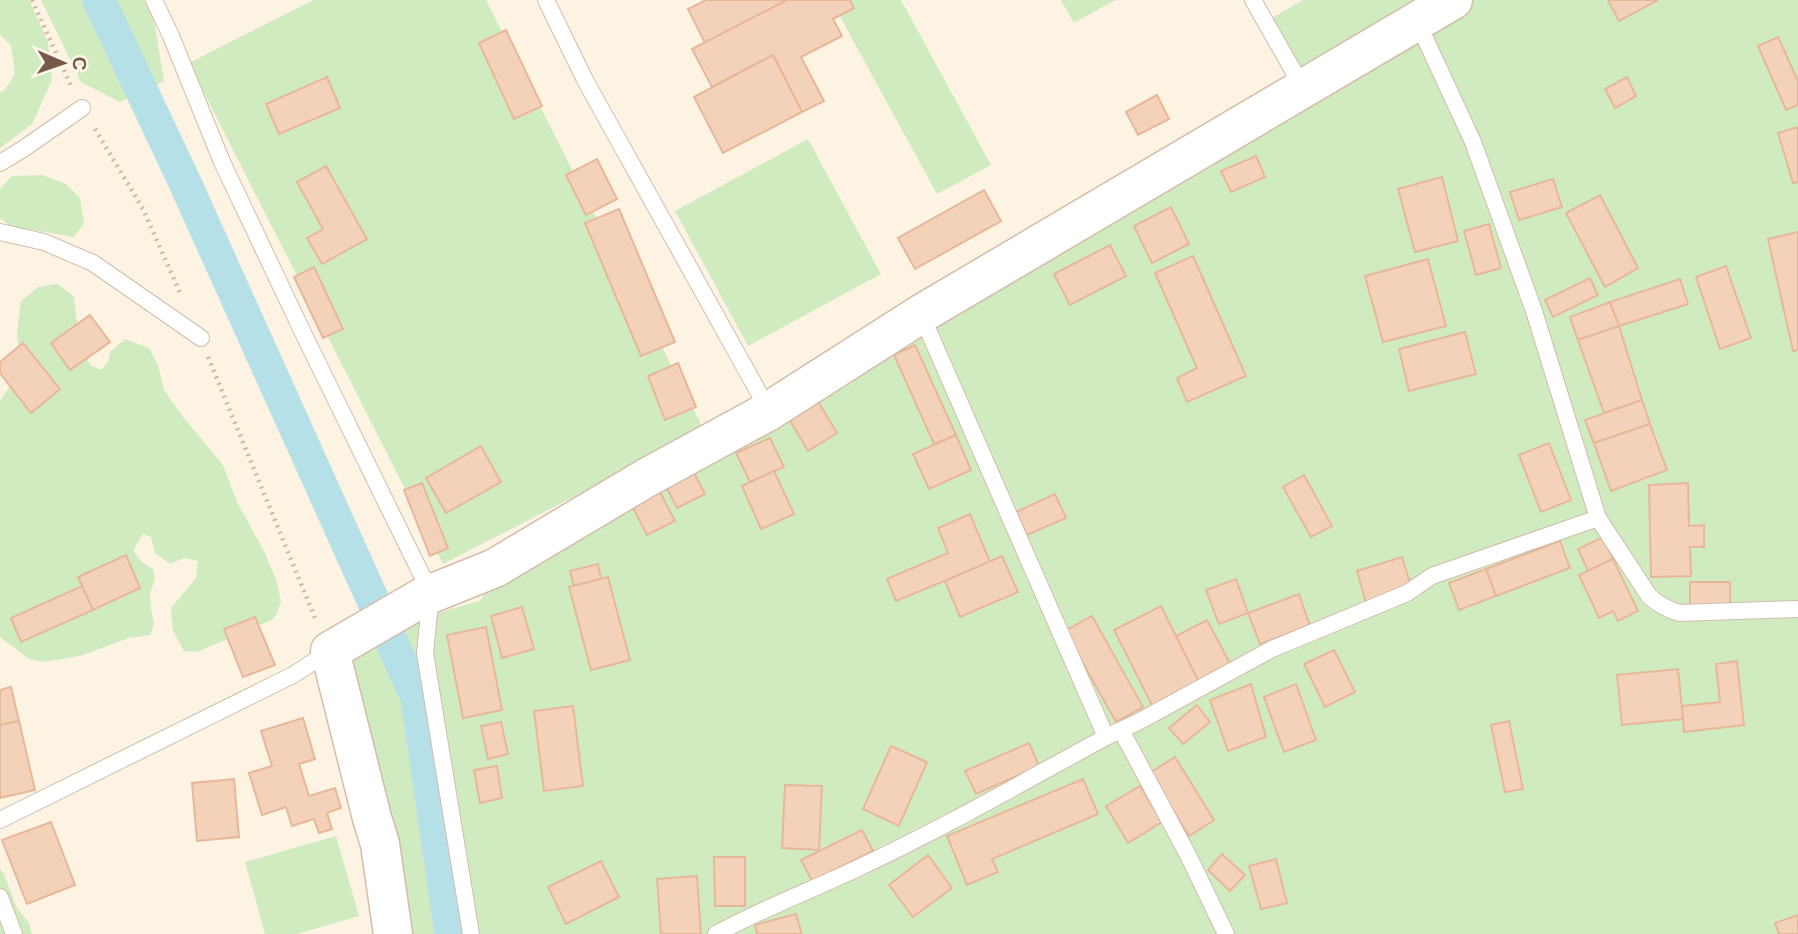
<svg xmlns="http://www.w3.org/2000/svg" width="1798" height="934" viewBox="0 0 1798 934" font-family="'Work Sans',sans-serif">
  <rect width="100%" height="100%" fill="#fdf3e3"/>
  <g fill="#d1ebc0">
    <polygon points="0,0 29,0 48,42 52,80 32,124 0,148 0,92 4,91 15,74 11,45 0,35"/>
    <polygon points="41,0 144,0 154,20 164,81 120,102 81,82"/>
    <polygon points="313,0 486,0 704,430 443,564 189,63"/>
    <polygon points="831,0 901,0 991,165 937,194"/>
    <polygon points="1061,0 1115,0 1074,23"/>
    <polygon points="1303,0 1423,0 1299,71 1270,19"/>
    <path d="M1450 0H1798V934H398L333 669C382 640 423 614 480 601L498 574Z"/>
    <polygon points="808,139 881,274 748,346 675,211"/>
    <polygon points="42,175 66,184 80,198 84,223 74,237 10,226 0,218 0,189 12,176"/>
    <polygon points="58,284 74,297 79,339 90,365 101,370 108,362 110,352 125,339 149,348 158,365 164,390 183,417 223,465 238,504 264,551 277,582 281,602 276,615 272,620 197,652 184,651 173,631 171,608 196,578 198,561 184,558 170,564 155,553 151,537 143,534 133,550 141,561 153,569 155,579 150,593 151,609 154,624 150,635 129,638 80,656 43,662 29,659 0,637 0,401 20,370 17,332 21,301 38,287"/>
    <polygon points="336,836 359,916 297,934 265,934 245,862"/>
    <polygon points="0,869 3,872 17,908 29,923 32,934 0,934"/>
  </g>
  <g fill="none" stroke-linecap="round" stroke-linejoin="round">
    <polyline stroke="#b6e0e7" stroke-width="33" points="99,0 186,185 417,698 451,934"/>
  </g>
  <g fill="#f4d1b9" stroke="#e7b799" stroke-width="2">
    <polygon points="706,0 784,0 785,1 705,43 688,9"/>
    <polygon points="787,0 850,0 854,8 833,19 842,36 801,57 824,101 802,112 773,55 712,87 692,49"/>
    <polygon points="1608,0 1658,0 1619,21"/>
    <polygon points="506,30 542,106 514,119 479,43"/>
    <polygon points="1778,37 1798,81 1798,105 1786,110 1758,46"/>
    <polygon points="773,55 802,112 723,153 694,97"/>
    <polygon points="327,77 340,108 279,134 266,104"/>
    <polygon points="1627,77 1636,96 1615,108 1605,89"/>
    <polygon points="1157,95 1169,119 1138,135 1126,112"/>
    <polygon points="1798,127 1798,182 1793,183 1778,133"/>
    <polygon points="1256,156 1265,177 1231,192 1221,171"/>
    <polygon points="597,159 617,199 586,215 566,175"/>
    <polygon points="326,166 367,239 322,264 307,238 323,229 297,182"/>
    <polygon points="1442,177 1458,241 1415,252 1398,189"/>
    <polygon points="1553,179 1562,207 1519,220 1510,192"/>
    <polygon points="984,190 1001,221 915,269 898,238"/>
    <polygon points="1600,195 1638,268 1605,287 1566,213"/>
    <polygon points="1171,207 1189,244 1152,263 1134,226"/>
    <polygon points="619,209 675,342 641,356 585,223"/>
    <polygon points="1489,224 1501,268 1476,275 1464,231"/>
    <polygon points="1798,232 1798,350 1793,351 1768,239"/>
    <polygon points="1110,245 1126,276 1070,305 1054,274"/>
    <polygon points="1193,256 1246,376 1187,402 1177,378 1197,368 1155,273"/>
    <polygon points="1428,259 1446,326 1383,342 1365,276"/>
    <polygon points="1726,266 1751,338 1720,349 1696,277"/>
    <polygon points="314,267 343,329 323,338 294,277"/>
    <polygon points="1590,278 1598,295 1553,317 1545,300"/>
    <polygon points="1680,279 1688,304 1619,326 1610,302"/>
    <polygon points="1610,302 1619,326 1578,340 1570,317"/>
    <polygon points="90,315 110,342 70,370 51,343"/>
    <polygon points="1619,326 1642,400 1604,413 1578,340"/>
    <polygon points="1465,332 1476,374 1409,391 1399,349"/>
    <polygon points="23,343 60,389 31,413 0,373 0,362"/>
    <polygon points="915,345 956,435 934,444 894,355"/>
    <polygon points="678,363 696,407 665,420 648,376"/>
    <polygon points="817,400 837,433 808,451 788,417"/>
    <polygon points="1642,400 1650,424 1594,443 1585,420"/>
    <polygon points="1650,424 1667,470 1611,491 1594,443"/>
    <polygon points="956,435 971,470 929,489 913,454"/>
    <polygon points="770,438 784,467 750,482 736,453"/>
    <polygon points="1549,443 1571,500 1541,512 1519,455"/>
    <polygon points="481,446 501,482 446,513 426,478"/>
    <polygon points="693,471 705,494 677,508 665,485"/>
    <polygon points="774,471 794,514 761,529 742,486"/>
    <polygon points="1304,475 1332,526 1311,537 1283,487"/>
    <polygon points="422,483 448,548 430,556 404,490"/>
    <polygon points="1688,483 1689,526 1704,525 1704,547 1690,547 1691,576 1651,577 1649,485"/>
    <polygon points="659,490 675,521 647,535 631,504"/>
    <polygon points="1055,494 1066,518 1027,535 1016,512"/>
    <polygon points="970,514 990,562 896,601 887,579 948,553 938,528"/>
    <polygon points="1603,537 1613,559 1588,571 1578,549"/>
    <polygon points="1560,541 1570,568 1496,596 1486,569"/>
    <polygon points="126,555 140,588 93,610 78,577"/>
    <polygon points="1002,556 1018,592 960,617 945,581"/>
    <polygon points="1402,557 1412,589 1366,603 1357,571"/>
    <polygon points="1613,559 1638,611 1618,621 1613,611 1599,618 1579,575"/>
    <polygon points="598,564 601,579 574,586 570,571"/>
    <polygon points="1486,569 1496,596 1459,610 1449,583"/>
    <polygon points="608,577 630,660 591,670 569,587"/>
    <polygon points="1236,579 1248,613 1219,624 1206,590"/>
    <rect x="1690" y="582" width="40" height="24"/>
    <polygon points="82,586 93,610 21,642 11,618"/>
    <polygon points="1299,594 1310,626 1260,644 1248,613"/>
    <polygon points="1161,606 1200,684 1153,707 1114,630"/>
    <polygon points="522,607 534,649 502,658 491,616"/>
    <polygon points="1092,616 1143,707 1116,722 1065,631"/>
    <polygon points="255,617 275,665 243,677 224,629"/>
    <polygon points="1207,620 1232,667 1200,684 1176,636"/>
    <polygon points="486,627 502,710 463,718 447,635"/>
    <polygon points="1334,650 1355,692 1325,707 1304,664"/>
    <polygon points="1737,661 1744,725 1684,732 1682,706 1720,702 1716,664"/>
    <polygon points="1678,669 1683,719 1622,725 1617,675"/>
    <polygon points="1251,684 1266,737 1228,751 1210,700"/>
    <polygon points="1296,684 1316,740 1284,752 1264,697"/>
    <polygon points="11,687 19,721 0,725 0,690"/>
    <polygon points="1197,705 1210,722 1183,744 1169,728"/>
    <polygon points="573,706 583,786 544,791 534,711"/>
    <polygon points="303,718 315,759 299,764 309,796 335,788 341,808 327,813 332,829 319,833 314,819 292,826 286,807 262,815 249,773 272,766 261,731"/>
    <polygon points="19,721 35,790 0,798 0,725"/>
    <polygon points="1509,721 1523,789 1505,792 1491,725"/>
    <polygon points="501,722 508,754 488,759 481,726"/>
    <polygon points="1029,743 1039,766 976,794 965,771"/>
    <polygon points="891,746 927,762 899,826 863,809"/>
    <polygon points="1175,757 1214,820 1189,836 1150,773"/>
    <polygon points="497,766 502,798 480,803 474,770"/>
    <polygon points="234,779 239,837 197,841 192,783"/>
    <polygon points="1083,779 1098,814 992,859 998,872 967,885 947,836"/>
    <polygon points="785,785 822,786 819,850 782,848"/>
    <polygon points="1140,786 1162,822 1128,843 1106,806"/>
    <polygon points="51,822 75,885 27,904 2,840"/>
    <polygon points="862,830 873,851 812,881 801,860"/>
    <polygon points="1222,854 1245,875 1230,891 1208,870"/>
    <polygon points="928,855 952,888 913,917 889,885"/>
    <polygon points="714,857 745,857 745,906 715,906"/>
    <polygon points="1276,859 1287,903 1261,909 1249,866"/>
    <polygon points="601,861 619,897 566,924 548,887"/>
    <polygon points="697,876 701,934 661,934 657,879"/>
    <polygon points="796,914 802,934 757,934 755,925"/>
    <polygon points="1798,915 1798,934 1779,934 1775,923"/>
  </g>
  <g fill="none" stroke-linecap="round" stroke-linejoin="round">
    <g stroke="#d1bdac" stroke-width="18">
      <g id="lane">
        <polyline points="154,0 171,36 222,162 305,337 431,594 425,653 471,934"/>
        <polyline points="546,0 585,80 769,411"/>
        <polyline points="1253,0 1303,88"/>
        <polyline points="0,163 23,149 82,108"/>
        <polyline points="0,232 44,242 93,263 201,338"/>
        <path d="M1598 518 1649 596C1658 605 1667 609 1679 613L1798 609"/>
        <polyline points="1121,730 1189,857 1226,934"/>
        <polyline points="1106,737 1138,722 1272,649 1407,593 1432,576 1598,518 1534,311 1473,142 1417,21"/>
        <polyline points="0,820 293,675 330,651"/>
        <polyline points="0,897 14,934"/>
        <path d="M716 934C761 909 810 891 856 869 942 829 1023 782 1106 737L921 314"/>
      </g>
    </g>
    <g stroke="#d4bca9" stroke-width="41">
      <polyline id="secondary" points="393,934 380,844 372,818 330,651 423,597 495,568 646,478 769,411 921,314 1453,0"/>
    </g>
    <g stroke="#d9b49c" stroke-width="4.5" stroke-dasharray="2 5" stroke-linecap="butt">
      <polyline points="32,0 72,88"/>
      <polyline points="95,129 143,209 181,295"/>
      <polyline points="208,357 315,618"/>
    </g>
    <use href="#lane" stroke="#fff" stroke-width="16"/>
    <use href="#secondary" stroke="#fff" stroke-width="38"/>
  </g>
  <g transform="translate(63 63) rotate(92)" stroke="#fff7ea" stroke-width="5" paint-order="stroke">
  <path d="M0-5L12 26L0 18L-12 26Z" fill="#765948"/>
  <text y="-10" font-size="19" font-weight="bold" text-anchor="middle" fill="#765948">С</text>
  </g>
</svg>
